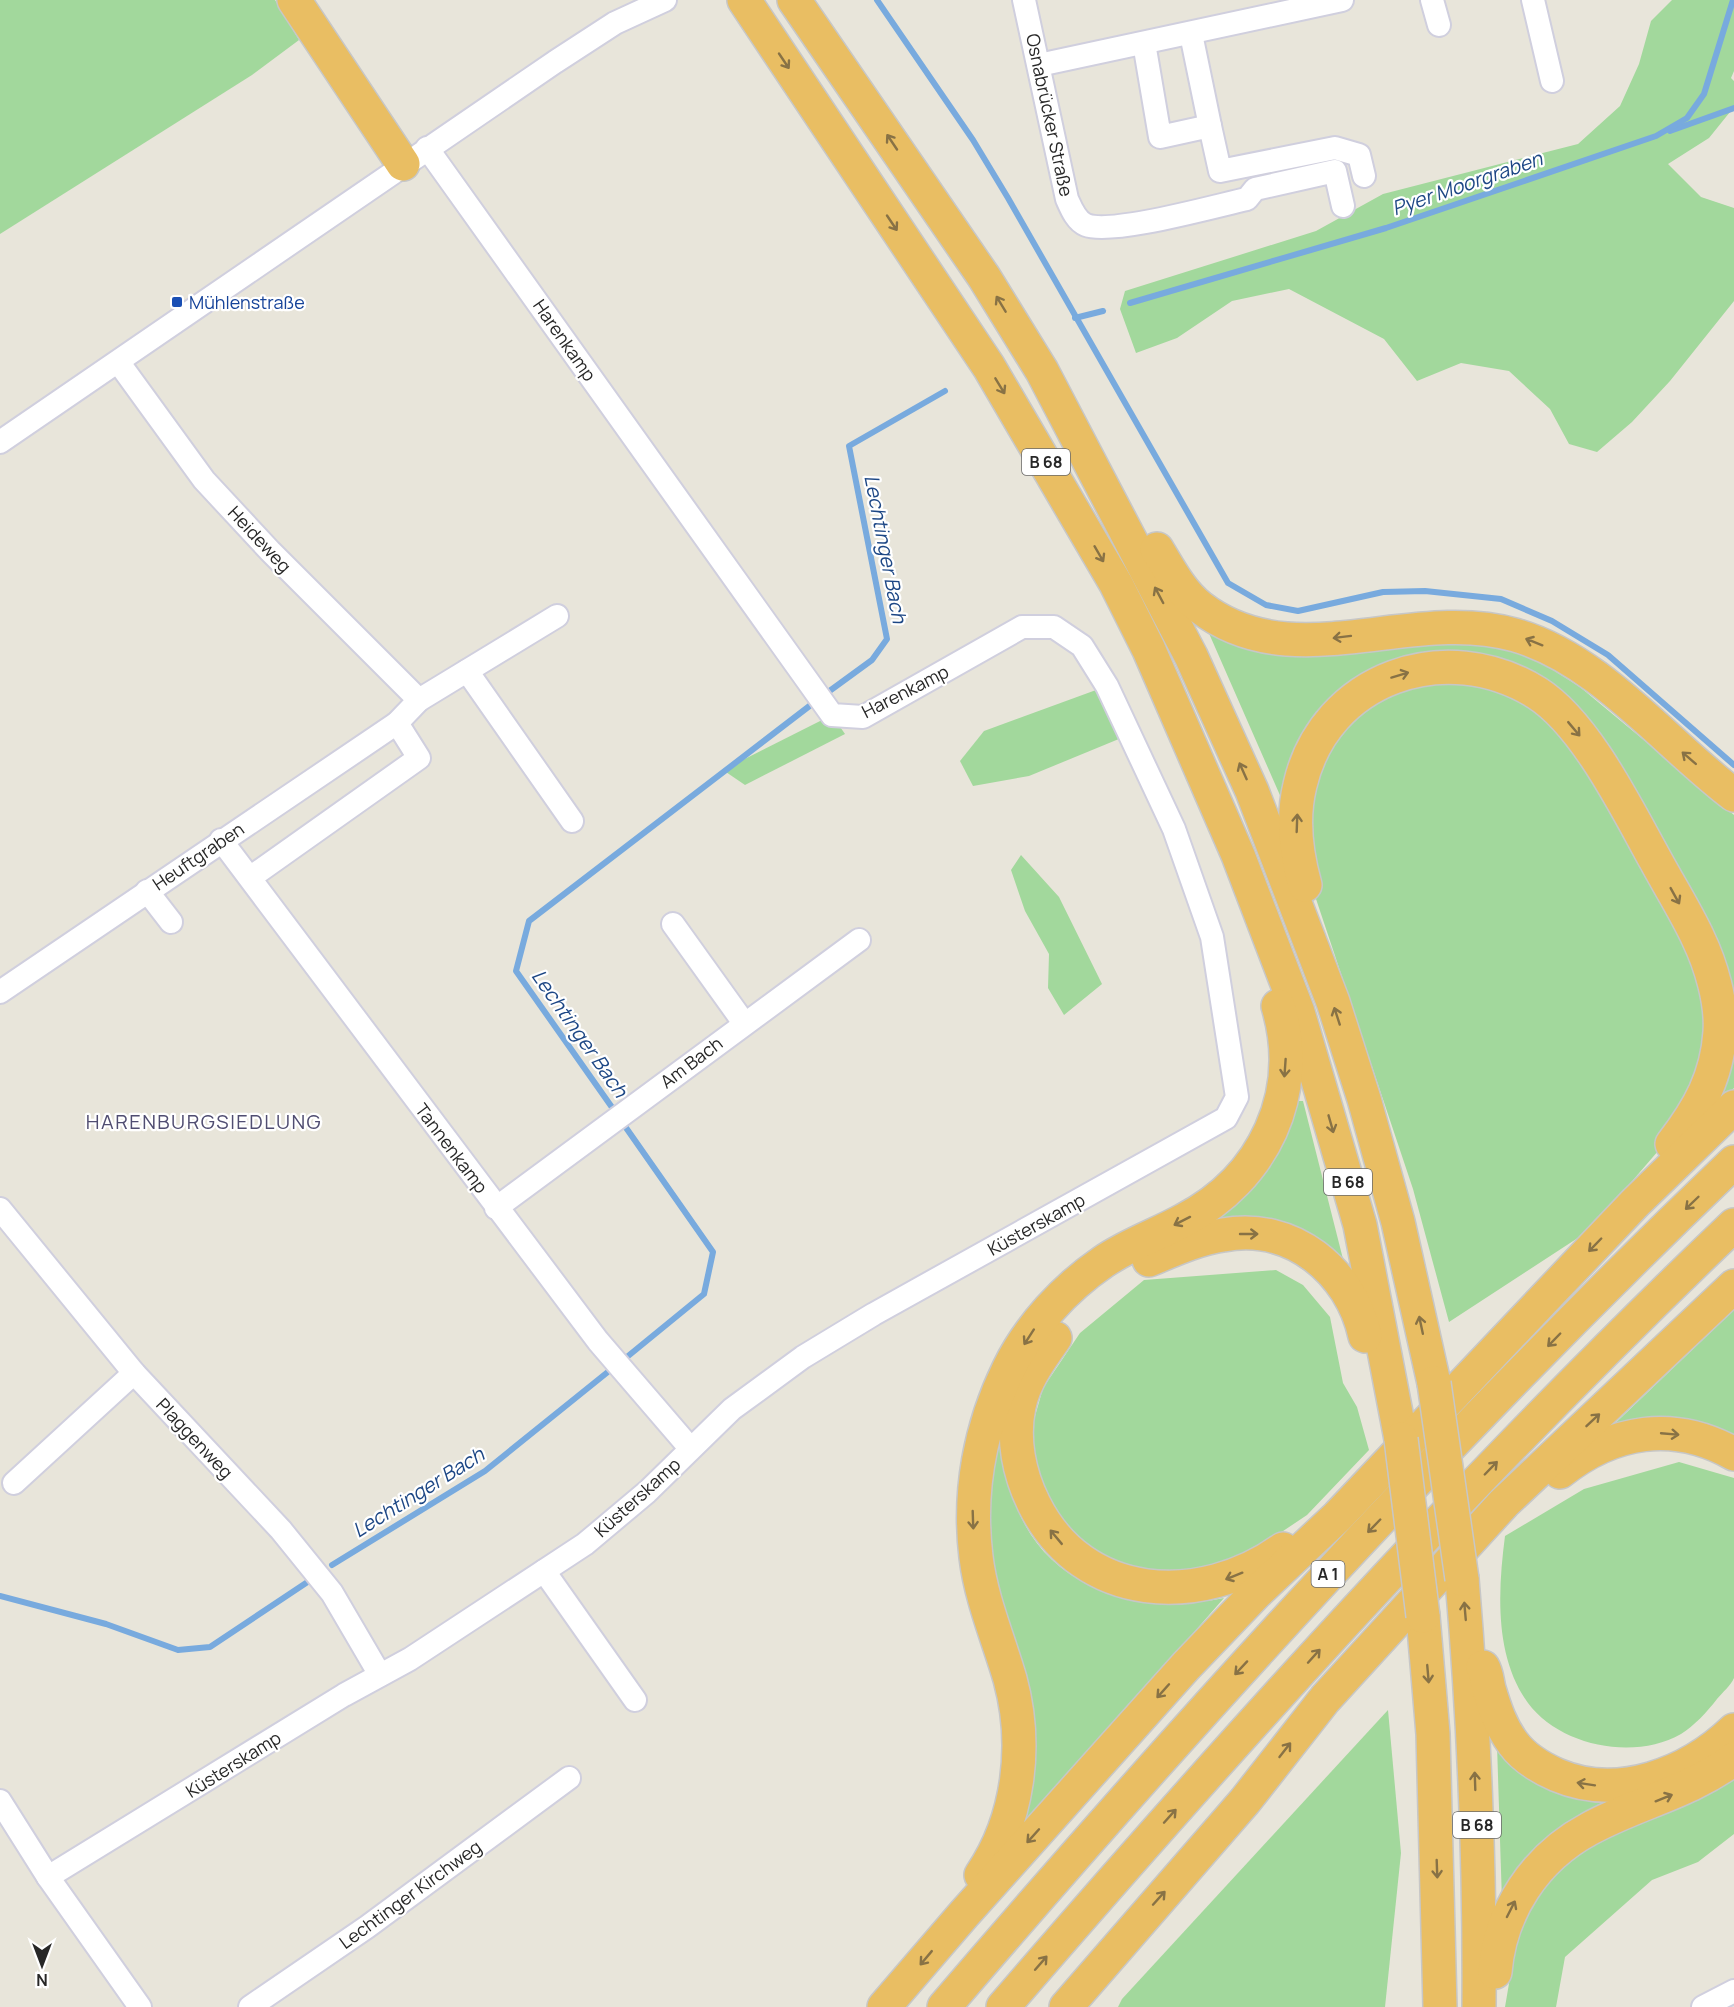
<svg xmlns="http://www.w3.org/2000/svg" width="1734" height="2007" viewBox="0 0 1734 2007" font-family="Manrope,sans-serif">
  <rect width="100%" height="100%" fill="#e8e5da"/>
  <g fill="#a2d89c">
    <polygon points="0,0 275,0 299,40 252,75 0,234"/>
    <polygon points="1672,0 1734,0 1734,71 1731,78 1734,81 1734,107 1709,138 1668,164 1701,197 1734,208 1734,301 1670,381 1632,422 1597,452 1569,444 1550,409 1509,371 1461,363 1417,381 1384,339 1289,289 1232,301 1177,338 1136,353 1120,309 1125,291 1316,231 1383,194 1578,144 1620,106 1639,64 1651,21"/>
    <polygon points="1204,622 1446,637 1528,654 1580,687 1734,815 1734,1088 1714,1107 1729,1011 1533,680 1391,667 1286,809"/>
    <polygon points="1450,678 1493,688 1533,706 1567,741 1635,848 1701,973 1711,1024 1703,1077 1671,1136 1590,1230 1449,1322 1413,1189 1306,869 1303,807 1340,722 1378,697"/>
    <polygon points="1107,686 1131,734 1029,776 973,786 960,761 984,731"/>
    <polygon points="832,715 845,734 745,785 723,770"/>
    <polygon points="1021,855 1059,897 1102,984 1064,1015 1048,988 1049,954 1025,911 1011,870"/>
    <polygon points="1295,1101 1303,1101 1343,1259 1336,1261 1172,1238 1244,1192 1278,1152"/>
    <polygon points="1276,1270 1303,1285 1330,1317 1343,1383 1357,1407 1369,1450 1307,1515 1231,1566 1172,1575 1119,1568 1066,1533 1040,1490 1028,1441 1043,1388 1080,1333 1144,1280"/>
    <polygon points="1734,1310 1734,1444 1606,1432"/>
    <path d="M1004 1413C1007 1439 1006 1475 1014 1499 1043 1590 1141 1615 1224 1598L1011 1841 997 1591 987 1514 992 1468Z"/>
    <path d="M1679 1462 1734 1478C1734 1530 1734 1581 1734 1633 1734 1645 1734 1666 1734 1678 1731 1685 1722 1693 1717 1699 1707 1712 1694 1726 1681 1734 1634 1761 1560 1746 1528 1703 1494 1656 1498 1590 1505 1536L1584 1489Z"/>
    <polygon points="1388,1710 1401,1853 1385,2007 1118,2007 1122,1999"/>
    <polygon points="1497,1745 1628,1798 1502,1902"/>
    <polygon points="1734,1769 1734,1834 1698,1862 1652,1880 1565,1957 1556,2007 1505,2007 1519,1925 1527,1907 1574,1852"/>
  </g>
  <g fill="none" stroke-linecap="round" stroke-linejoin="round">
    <g stroke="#78aade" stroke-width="6">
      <polyline points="877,0 973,140 1008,198 1228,583 1266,605 1298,611 1383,592 1425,591 1501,599 1552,621 1608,655 1734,765"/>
      <polyline points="1670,131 1734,108"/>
      <polyline points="1130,303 1386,228 1656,136 1687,118 1704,94 1733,0"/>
      <polyline points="1075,318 1103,311"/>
      <polyline points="824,695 872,660 887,639 849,446 945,391"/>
      <polyline points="616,1113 516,971 529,921 816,701"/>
      <polyline points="622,1122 713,1252 704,1294 622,1361"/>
      <polyline points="332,1565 485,1471 614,1367"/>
      <polyline points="0,1596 106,1624 178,1650 210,1647 309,1581"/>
    </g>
    <g stroke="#d0cfde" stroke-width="26">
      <g id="minor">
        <path d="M1024 0 1067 199C1071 208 1076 221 1086 225 1112 235 1215 206 1247 199L1255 189 1335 171 1343 206"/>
        <polyline points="1432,0 1439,25"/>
        <polyline points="1533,0 1552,81"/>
        <polyline points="1191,34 1210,126"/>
        <polyline points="1144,43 1160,137 1210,126 1220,171 1335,148 1359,155 1364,176"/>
        <polyline points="1039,65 1342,0"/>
        <polyline points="119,363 204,480 270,551 419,700"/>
        <polyline points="0,442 555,62 615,23 665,0"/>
        <polyline points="467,671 572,821"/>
        <polyline points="221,840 598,1341 690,1448"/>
        <polyline points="251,877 419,758 397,723"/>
        <polyline points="147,891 171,922"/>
        <polyline points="673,924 744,1023"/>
        <polyline points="0,992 397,723 419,700 557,616"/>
        <polyline points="496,1208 859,940"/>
        <polyline points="0,1209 134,1373 281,1530 332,1593 380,1675"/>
        <polyline points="14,1483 134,1373"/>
        <polyline points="544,1571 635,1700"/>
        <polyline points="0,1801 48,1877 140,2007"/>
        <polyline points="48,1877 344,1695 410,1659 585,1544 647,1492 732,1409 803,1357 874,1314 1226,1118 1237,1097 1212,937 1174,829 1107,686 1082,646 1054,627 1022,627 863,717 832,715 427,148"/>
        <polyline points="250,2007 367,1927 569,1778"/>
        <polyline points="1703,2007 1734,1991"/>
      </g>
    </g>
    <g stroke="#c7c7c7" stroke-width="36">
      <g id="highway">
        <polyline points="294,0 403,164"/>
        <polyline points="744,0 989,367 1116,584 1149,650 1238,855 1298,1012 1360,1225 1401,1439"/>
        <polyline points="794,0 984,277 1042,371 1191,656 1252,791 1333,1002 1364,1099 1398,1222 1434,1383"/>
        <path d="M1157 549C1169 569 1181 592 1200 607 1293 679 1410 605 1515 635 1600 659 1665 743 1734 795"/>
        <path d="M1305 885C1296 853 1292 817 1300 785 1325 677 1446 636 1537 693 1586 724 1628 811 1656 861 1670 887 1686 912 1698 938 1711 965 1722 1002 1720 1032 1717 1077 1699 1109 1672 1144"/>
        <path d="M1149 1260C1173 1250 1197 1239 1223 1235 1292 1222 1351 1271 1365 1336"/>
        <path d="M1055 1338C1040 1359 1024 1381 1019 1406 1012 1439 1019 1474 1034 1504 1083 1603 1201 1608 1283 1549"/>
        <path d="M1560 1472C1613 1430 1674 1420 1734 1454"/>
        <path d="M1462 1579C1474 1721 1480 1864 1479 2007"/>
        <polyline points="1423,1616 1433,1734 1440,2007"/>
        <path d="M1483 1667C1487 1674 1487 1681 1489 1689 1495 1709 1501 1727 1513 1743 1524 1758 1541 1768 1557 1775 1618 1801 1688 1774 1734 1730"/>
        <path d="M981 1875C1019 1819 1028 1745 1010 1679 998 1638 981 1599 976 1557 968 1492 980 1427 1009 1368 1029 1327 1065 1288 1103 1262 1129 1244 1157 1235 1184 1220 1264 1178 1304 1094 1278 1006"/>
        <path d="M1495 1972C1500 1911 1535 1858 1589 1829 1638 1802 1686 1794 1734 1759"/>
        <polyline points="884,2007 964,1914 1186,1666 1255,1594 1338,1516 1635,1203 1734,1107"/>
        <path d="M944 2007C1195 1714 1455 1429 1734 1162"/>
        <path d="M1003 2007C1236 1737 1476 1471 1734 1225"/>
        <polyline points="1066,2007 1245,1801 1325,1699 1504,1503 1734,1286"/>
      </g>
    </g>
    <use href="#minor" stroke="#fff" stroke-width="22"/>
    <use href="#highway" stroke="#e9be63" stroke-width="33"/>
    <g stroke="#c7c7c7" stroke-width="36" stroke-linecap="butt">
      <g id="highway-bridge">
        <polyline points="1434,1383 1462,1579"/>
        <polyline points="1401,1439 1423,1616"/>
      </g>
    </g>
    <use href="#highway-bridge" stroke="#e9be63" stroke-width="33"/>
  </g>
  <defs><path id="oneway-shaft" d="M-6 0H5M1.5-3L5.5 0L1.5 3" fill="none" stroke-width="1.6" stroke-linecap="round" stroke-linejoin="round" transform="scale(1.5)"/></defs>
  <g stroke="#887245">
    <use href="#oneway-shaft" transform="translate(784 61) rotate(56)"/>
    <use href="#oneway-shaft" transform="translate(892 142) rotate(-124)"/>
    <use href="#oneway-shaft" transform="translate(892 223) rotate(56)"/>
    <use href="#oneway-shaft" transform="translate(1001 304) rotate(-121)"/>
    <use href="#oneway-shaft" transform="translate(1000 386) rotate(59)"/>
    <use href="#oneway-shaft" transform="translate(1099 554) rotate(60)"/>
    <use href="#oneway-shaft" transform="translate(1159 595) rotate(-118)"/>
    <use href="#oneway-shaft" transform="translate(1342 637) rotate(173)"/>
    <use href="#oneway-shaft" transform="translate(1534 642) rotate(-158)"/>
    <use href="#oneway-shaft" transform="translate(1400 675) rotate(-17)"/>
    <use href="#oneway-shaft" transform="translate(1574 729) rotate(50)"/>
    <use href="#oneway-shaft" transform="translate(1689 758) rotate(-139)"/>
    <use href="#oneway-shaft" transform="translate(1243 771) rotate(-114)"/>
    <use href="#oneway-shaft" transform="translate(1297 823) rotate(-88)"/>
    <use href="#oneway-shaft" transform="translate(1675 896) rotate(61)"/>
    <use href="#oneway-shaft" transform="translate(1337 1016) rotate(-108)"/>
    <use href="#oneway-shaft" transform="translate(1285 1068) rotate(94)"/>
    <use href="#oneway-shaft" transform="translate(1331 1124) rotate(74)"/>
    <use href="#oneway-shaft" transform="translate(1692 1203) rotate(136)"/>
    <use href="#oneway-shaft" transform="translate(1182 1221) rotate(153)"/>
    <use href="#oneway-shaft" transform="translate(1249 1234)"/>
    <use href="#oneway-shaft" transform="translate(1595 1245) rotate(134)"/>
    <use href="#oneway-shaft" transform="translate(1421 1325) rotate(-102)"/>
    <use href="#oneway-shaft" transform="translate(1029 1337) rotate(123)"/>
    <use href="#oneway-shaft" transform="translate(1554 1340) rotate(134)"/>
    <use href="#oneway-shaft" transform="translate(1593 1420) rotate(-43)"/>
    <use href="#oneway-shaft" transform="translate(1670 1434) rotate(5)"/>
    <use href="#oneway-shaft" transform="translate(1491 1468) rotate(-46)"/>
    <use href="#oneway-shaft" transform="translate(973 1520) rotate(88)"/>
    <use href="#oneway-shaft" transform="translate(1374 1526) rotate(134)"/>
    <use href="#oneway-shaft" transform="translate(1056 1537) rotate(-130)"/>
    <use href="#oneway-shaft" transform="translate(1234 1576) rotate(158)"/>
    <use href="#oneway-shaft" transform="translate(1465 1611) rotate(-95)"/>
    <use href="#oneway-shaft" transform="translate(1314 1656) rotate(-48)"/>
    <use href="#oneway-shaft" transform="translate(1241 1668) rotate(133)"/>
    <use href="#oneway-shaft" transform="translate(1428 1674) rotate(85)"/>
    <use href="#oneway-shaft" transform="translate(1163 1691) rotate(132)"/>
    <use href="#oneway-shaft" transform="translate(1285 1750) rotate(-52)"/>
    <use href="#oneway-shaft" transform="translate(1475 1781) rotate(-92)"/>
    <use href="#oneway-shaft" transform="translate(1586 1784) rotate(-171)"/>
    <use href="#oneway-shaft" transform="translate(1664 1798) rotate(-22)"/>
    <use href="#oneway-shaft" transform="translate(1170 1816) rotate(-48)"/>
    <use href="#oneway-shaft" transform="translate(1033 1836) rotate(132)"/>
    <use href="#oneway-shaft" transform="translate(1437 1869) rotate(88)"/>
    <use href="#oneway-shaft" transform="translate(1159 1898) rotate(-48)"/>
    <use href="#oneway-shaft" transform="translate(1511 1909) rotate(-63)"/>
    <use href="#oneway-shaft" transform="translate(926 1958) rotate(130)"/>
    <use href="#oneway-shaft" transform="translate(1041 1963) rotate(-49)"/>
  </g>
  <rect fill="#1a4fb4" stroke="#fff" stroke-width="2" x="171" y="296" width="12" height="12" rx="3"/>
  <g text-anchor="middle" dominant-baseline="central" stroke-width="4.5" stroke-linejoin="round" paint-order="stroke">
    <g fill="#fff" stroke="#686868" stroke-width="1.5">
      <rect x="1022" y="449" width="48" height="26" rx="4.5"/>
      <rect x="1324" y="1169" width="48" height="26" rx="4.5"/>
      <rect x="1311.5" y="1561" width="33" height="26" rx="4.5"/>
      <rect x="1453" y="1812" width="48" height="26" rx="4.5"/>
    </g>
    <g font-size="16" font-weight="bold" fill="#272727">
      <text x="1046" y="462">B 68</text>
      <text x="1348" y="1182">B 68</text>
      <text x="1328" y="1574">A 1</text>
      <text x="1477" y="1825">B 68</text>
    </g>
    <g font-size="18" fill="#272727" stroke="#fff">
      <text transform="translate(1050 115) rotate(78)">Osnabrücker Straße</text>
      <text transform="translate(565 340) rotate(55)">Harenkamp</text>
      <text transform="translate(260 539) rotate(47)">Heideweg</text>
      <text transform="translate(905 691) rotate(-27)">Harenkamp</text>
      <text transform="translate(198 856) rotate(-34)">Heuftgraben</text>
      <text transform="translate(691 1062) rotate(-37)">Am Bach</text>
      <text transform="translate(452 1148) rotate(53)">Tannenkamp</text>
      <text transform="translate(1036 1224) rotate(-29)">Küsterskamp</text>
      <text transform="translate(195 1438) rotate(47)">Plaggenweg</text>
      <text transform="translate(637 1497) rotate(-42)">Küsterskamp</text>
      <text transform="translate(233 1764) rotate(-32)">Küsterskamp</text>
      <text transform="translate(410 1894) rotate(-36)">Lechtinger Kirchweg</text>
    </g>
    <g font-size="18" fill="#164399" stroke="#fff" text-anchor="start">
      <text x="189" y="302">Mühlenstraße</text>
    </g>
    <g font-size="20" font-style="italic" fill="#1d4785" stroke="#fff">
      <text transform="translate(1467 183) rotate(-19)">Pyer Moorgraben</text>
      <text transform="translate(886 549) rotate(79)">Lechtinger Bach</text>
      <text transform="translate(580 1033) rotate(55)">Lechtinger Bach</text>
      <text transform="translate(418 1492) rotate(-32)">Lechtinger Bach</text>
    </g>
    <g font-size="20" letter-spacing="1.5" fill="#504d71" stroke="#fff">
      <text x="204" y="1121">HARENBURGSIEDLUNG</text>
    </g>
  </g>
  <g transform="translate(42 1965) rotate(180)" stroke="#ffffff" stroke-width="4.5" paint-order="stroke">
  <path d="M0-4.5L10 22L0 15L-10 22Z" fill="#272727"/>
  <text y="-9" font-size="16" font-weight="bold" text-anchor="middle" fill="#272727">N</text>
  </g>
</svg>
